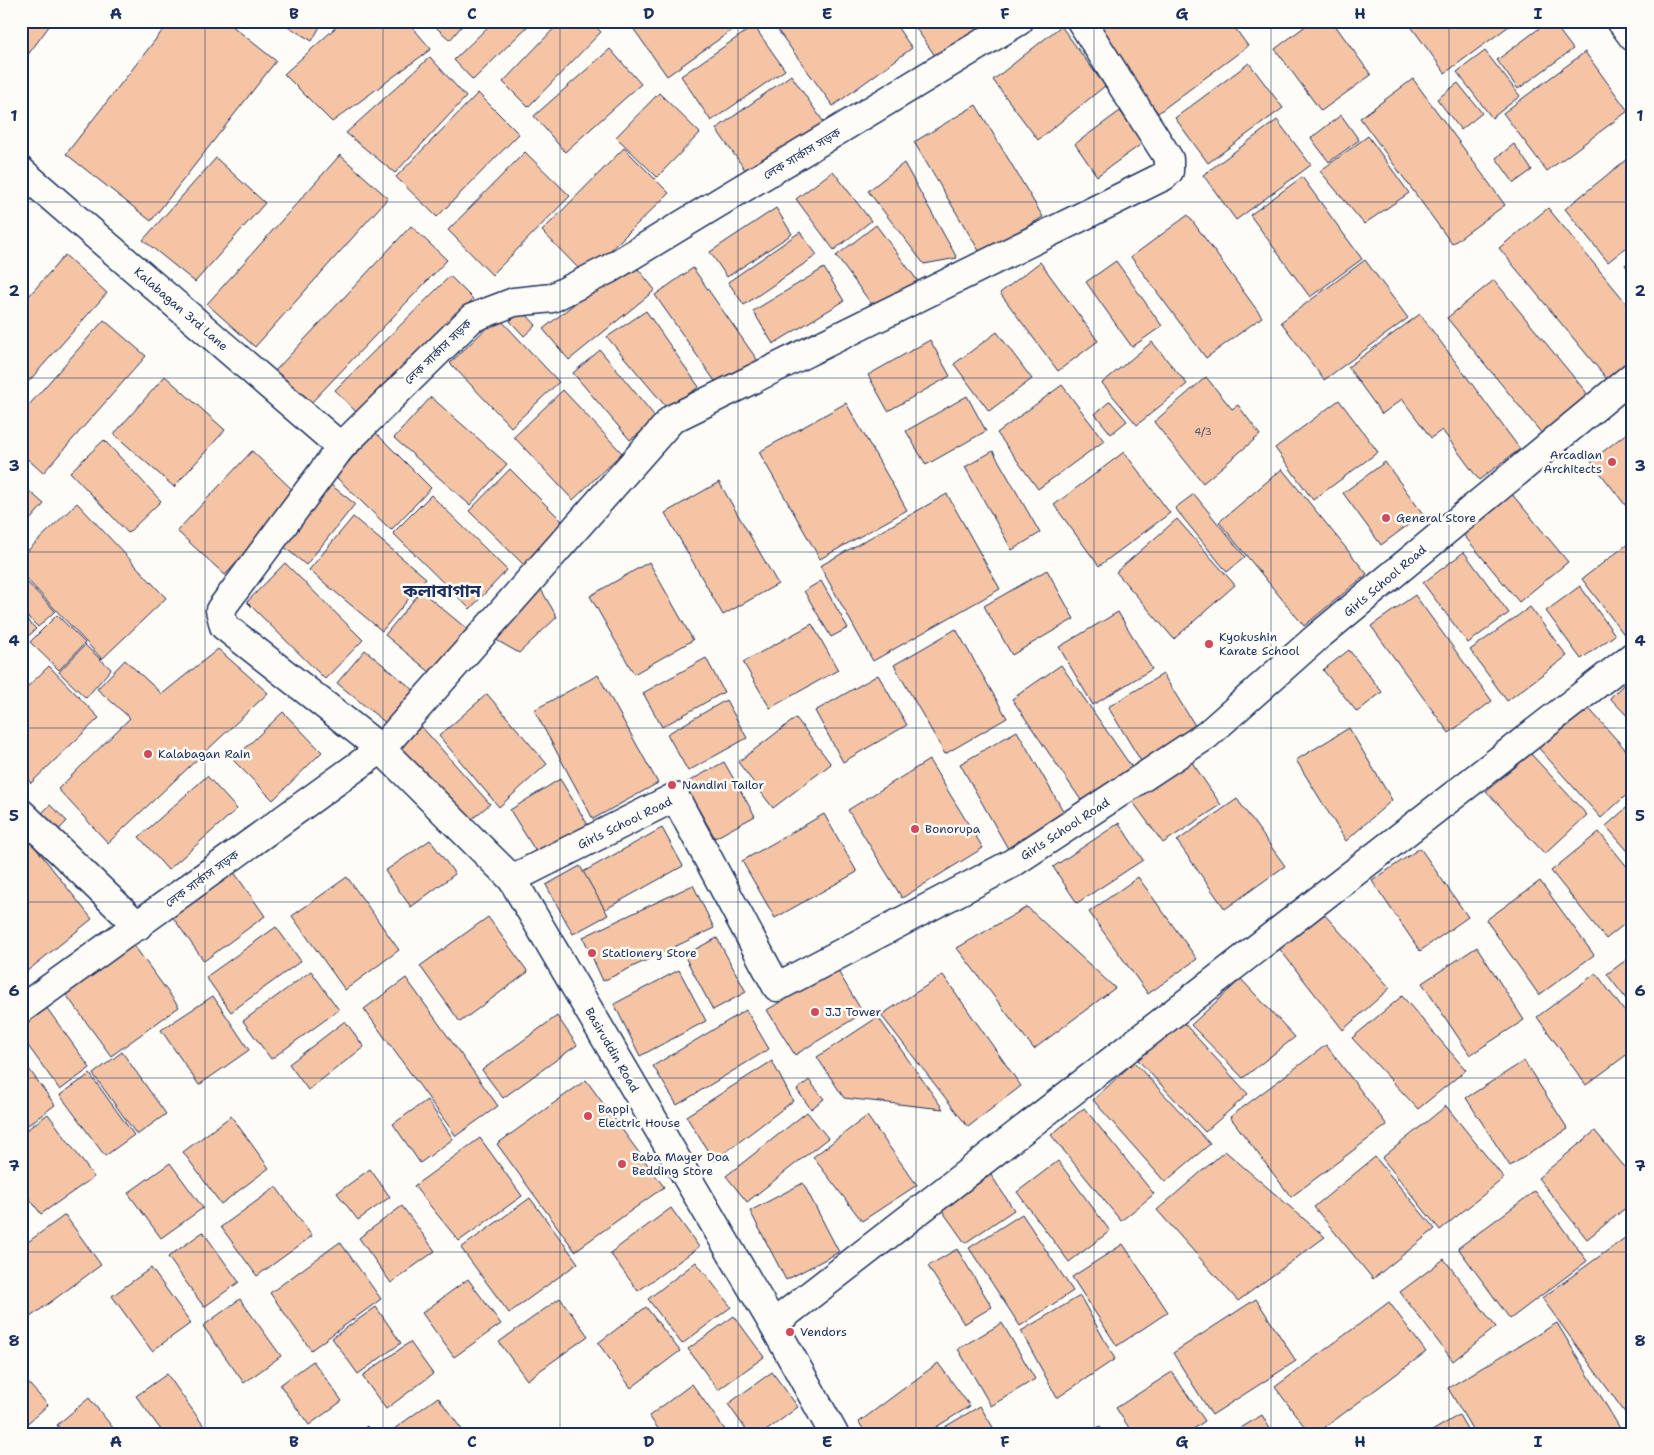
<svg xmlns="http://www.w3.org/2000/svg" width="1654" height="1455" viewBox="0 0 1654 1455" font-family="'Shantell Sans','Noto Sans Bengali',sans-serif">
  <rect width="100%" height="100%" fill="#fdfcf7"/>
  <filter id="ink" filterUnits="userSpaceOnUse"><feTurbulence type="fractalNoise" baseFrequency=".02" numOctaves="2"/><feDisplacementMap in="SourceGraphic" scale="10" xChannelSelector="R" yChannelSelector="G"/><feConvolveMatrix kernelMatrix="1 2 1 2 8 2 1 2 1" color-interpolation-filters="sRGB"/></filter>
  <g filter="url(#ink)">
    <g fill="#f5c4a5" stroke="#1b2f5e">
      <polygon points="21,21 53,21 21,64"/>
      <polygon points="170,21 226,21 276,61 151,221 66,154"/>
      <polygon points="279,21 323,21 312,41"/>
      <polygon points="343,21 407,21 431,49 332,122 284,74"/>
      <polygon points="429,21 466,21 450,40"/>
      <polygon points="494,21 533,21 473,80 454,60"/>
      <polygon points="561,21 590,21 601,32 528,107 503,82"/>
      <polygon points="628,21 745,21 667,76"/>
      <polygon points="771,21 893,21 912,48 833,106"/>
      <polygon points="911,21 1002,21 940,63"/>
      <polygon points="1090,21 1230,21 1248,46 1158,113"/>
      <polygon points="1312,21 1332,21 1371,75 1321,111 1275,49"/>
      <polygon points="1407,21 1516,21 1445,73"/>
      <polygon points="1549,21 1552,21 1573,49 1518,89 1497,60"/>
      <polygon points="754,26 785,70 711,121 681,76"/>
      <polygon points="1061,26 1105,86 1038,140 993,80"/>
      <polygon points="610,49 641,84 565,152 534,116"/>
      <polygon points="1485,51 1520,96 1492,118 1457,72"/>
      <polygon points="1585,52 1628,111 1547,171 1503,113"/>
      <polygon points="430,57 466,97 395,173 346,133"/>
      <polygon points="1249,63 1283,108 1208,163 1175,118"/>
      <polygon points="791,75 825,124 751,178 716,129"/>
      <polygon points="1413,79 1505,205 1452,244 1360,118"/>
      <polygon points="1458,83 1482,113 1461,130 1437,99"/>
      <polygon points="478,93 519,134 437,217 396,177"/>
      <polygon points="659,93 700,133 657,177 616,137"/>
      <polygon points="976,105 1043,217 981,254 914,142"/>
      <polygon points="1120,111 1143,143 1097,176 1075,144"/>
      <polygon points="1341,115 1359,140 1329,162 1311,138"/>
      <polygon points="1277,120 1311,165 1236,220 1203,175"/>
      <polygon points="1368,136 1409,193 1364,224 1320,171"/>
      <polygon points="1514,144 1532,170 1514,183 1496,158"/>
      <polygon points="624,148 669,193 585,275 542,231"/>
      <polygon points="525,152 570,196 492,275 448,230"/>
      <polygon points="1633,154 1633,242 1608,262 1565,209"/>
      <polygon points="340,155 388,198 255,347 207,304"/>
      <polygon points="216,158 265,203 195,282 143,240"/>
      <polygon points="904,163 957,258 924,264 868,191"/>
      <polygon points="833,171 871,221 834,250 796,199"/>
      <polygon points="1302,177 1362,259 1310,297 1250,215"/>
      <polygon points="776,208 792,234 727,277 710,252"/>
      <polygon points="1548,208 1633,311 1633,357 1607,379 1499,248"/>
      <polygon points="1188,215 1262,317 1206,358 1131,257"/>
      <polygon points="876,225 920,284 879,314 836,256"/>
      <polygon points="411,226 447,260 309,405 274,372"/>
      <polygon points="800,232 817,255 744,305 728,282"/>
      <polygon points="65,255 107,293 21,390 21,305"/>
      <polygon points="1633,258 1633,275 1625,265"/>
      <polygon points="630,259 655,290 569,360 543,329"/>
      <polygon points="1365,260 1408,318 1324,380 1281,322"/>
      <polygon points="1116,261 1162,326 1132,347 1086,282"/>
      <polygon points="1040,262 1098,341 1058,371 1000,293"/>
      <polygon points="693,268 758,361 719,387 655,295"/>
      <polygon points="824,268 844,301 773,344 753,311"/>
      <polygon points="450,276 473,299 358,414 335,390"/>
      <polygon points="1494,280 1590,397 1543,435 1447,318"/>
      <polygon points="522,310 536,325 524,336 510,321"/>
      <polygon points="646,311 699,387 667,408 607,337"/>
      <polygon points="1420,314 1520,449 1479,480 1442,430 1431,438 1402,399 1382,414 1348,367"/>
      <polygon points="498,317 559,382 511,427 450,363"/>
      <polygon points="104,320 146,356 43,473 21,453 21,414"/>
      <polygon points="997,332 1032,379 989,411 954,364"/>
      <polygon points="930,340 950,376 888,411 868,375"/>
      <polygon points="1152,342 1187,384 1137,425 1102,383"/>
      <polygon points="600,350 658,420 630,440 573,373"/>
      <polygon points="165,376 225,430 174,487 114,434"/>
      <polygon points="1206,377 1232,409 1238,405 1260,435 1203,483 1154,422"/>
      <polygon points="1062,385 1104,441 1038,489 997,433"/>
      <polygon points="563,390 622,453 573,500 514,437"/>
      <polygon points="967,396 986,431 926,465 906,431"/>
      <polygon points="431,397 507,464 470,505 394,438"/>
      <polygon points="1339,400 1378,452 1313,500 1275,448"/>
      <polygon points="1110,401 1127,421 1111,434 1095,414"/>
      <polygon points="846,403 907,510 820,559 759,452"/>
      <polygon points="1628,432 1633,437 1633,515 1591,461"/>
      <polygon points="376,433 431,488 391,530 335,476"/>
      <polygon points="104,440 161,501 128,533 70,472"/>
      <polygon points="252,451 299,496 225,575 177,531"/>
      <polygon points="993,451 1040,533 1012,550 965,467"/>
      <polygon points="1124,452 1170,513 1099,566 1054,505"/>
      <polygon points="1385,462 1423,514 1381,545 1343,493"/>
      <polygon points="510,469 565,524 524,565 469,511"/>
      <polygon points="1282,469 1367,574 1304,626 1219,522"/>
      <polygon points="326,481 355,504 306,565 277,541"/>
      <polygon points="719,482 778,584 723,615 665,513"/>
      <polygon points="21,484 44,504 21,530"/>
      <polygon points="1511,493 1568,562 1519,602 1462,533"/>
      <polygon points="947,494 1000,589 873,661 820,566"/>
      <polygon points="1194,494 1245,557 1227,572 1175,508"/>
      <polygon points="431,495 507,570 470,609 393,533"/>
      <polygon points="77,503 166,598 102,659 21,573 21,557"/>
      <polygon points="353,517 426,578 382,631 309,570"/>
      <polygon points="1177,519 1235,585 1174,639 1116,572"/>
      <polygon points="1633,540 1633,632 1626,637 1582,579"/>
      <polygon points="1464,552 1509,613 1468,643 1423,583"/>
      <polygon points="649,562 693,640 634,674 590,596"/>
      <polygon points="285,563 363,640 325,679 247,602"/>
      <polygon points="1047,570 1074,619 1012,655 984,606"/>
      <polygon points="21,576 55,611 38,627 21,610"/>
      <polygon points="821,581 848,628 831,637 804,591"/>
      <polygon points="539,586 557,617 519,653 491,637"/>
      <polygon points="1580,586 1615,635 1581,659 1546,611"/>
      <polygon points="421,591 473,634 437,678 385,635"/>
      <polygon points="1415,595 1492,701 1449,733 1371,626"/>
      <polygon points="1530,607 1567,656 1507,701 1470,650"/>
      <polygon points="1118,612 1152,669 1093,705 1059,647"/>
      <polygon points="21,613 36,629 21,643"/>
      <polygon points="57,615 85,643 59,670 30,642"/>
      <polygon points="812,624 838,670 770,708 743,662"/>
      <polygon points="956,629 1007,718 945,754 894,665"/>
      <polygon points="85,645 111,669 86,698 59,672"/>
      <polygon points="218,649 268,693 108,843 58,789 130,718 97,689 125,660 162,694"/>
      <polygon points="365,650 415,691 387,724 337,683"/>
      <polygon points="1349,650 1382,692 1357,712 1323,670"/>
      <polygon points="706,658 724,692 662,727 643,693"/>
      <polygon points="1061,665 1133,769 1083,803 1012,699"/>
      <polygon points="49,666 99,718 31,783 21,772 21,693"/>
      <polygon points="1163,674 1199,732 1144,766 1108,707"/>
      <polygon points="598,675 658,783 593,819 534,710"/>
      <polygon points="878,675 907,725 843,762 815,711"/>
      <polygon points="1633,675 1633,722 1610,698"/>
      <polygon points="487,694 547,764 499,807 439,736"/>
      <polygon points="726,700 747,738 688,771 667,734"/>
      <polygon points="1584,703 1633,758 1633,789 1601,818 1536,745"/>
      <polygon points="283,712 322,752 273,800 233,760"/>
      <polygon points="796,718 831,764 773,808 738,762"/>
      <polygon points="421,726 490,804 465,825 395,749"/>
      <polygon points="1349,728 1392,800 1346,841 1296,760"/>
      <polygon points="1017,731 1069,821 1011,854 960,764"/>
      <polygon points="1185,752 1221,805 1163,843 1130,798"/>
      <polygon points="1531,754 1587,815 1545,854 1486,791"/>
      <polygon points="929,760 983,848 902,898 848,810"/>
      <polygon points="724,762 755,816 715,838 684,784"/>
      <polygon points="207,776 237,809 168,870 139,837"/>
      <polygon points="560,779 588,825 538,855 510,810"/>
      <polygon points="1237,799 1285,866 1225,909 1177,841"/>
      <polygon points="1633,802 1633,857 1606,826"/>
      <polygon points="50,805 67,821 54,835 37,818"/>
      <polygon points="824,814 857,872 775,918 742,861"/>
      <polygon points="1119,823 1143,860 1077,903 1053,867"/>
      <polygon points="662,828 683,866 604,910 583,872"/>
      <polygon points="1599,832 1633,874 1633,917 1606,939 1551,871"/>
      <polygon points="430,840 455,874 411,907 385,871"/>
      <polygon points="31,842 92,919 21,976 21,850"/>
      <polygon points="1420,848 1468,917 1420,951 1372,881"/>
      <polygon points="580,866 608,915 573,934 546,885"/>
      <polygon points="231,868 265,916 204,961 169,912"/>
      <polygon points="347,877 399,950 345,990 292,916"/>
      <polygon points="1138,877 1197,959 1148,994 1089,912"/>
      <polygon points="1540,881 1594,955 1539,995 1486,920"/>
      <polygon points="693,885 714,928 603,981 583,937"/>
      <polygon points="1315,904 1390,988 1343,1030 1271,938"/>
      <polygon points="1027,907 1115,988 1034,1049 957,948"/>
      <polygon points="488,917 528,972 460,1022 420,966"/>
      <polygon points="276,927 301,961 231,1012 206,977"/>
      <polygon points="127,936 179,1007 111,1056 59,985"/>
      <polygon points="717,938 746,992 713,1010 684,955"/>
      <polygon points="1477,947 1524,1020 1470,1055 1422,983"/>
      <polygon points="1633,955 1633,1008 1607,974"/>
      <polygon points="836,968 863,1013 795,1055 767,1010"/>
      <polygon points="679,970 706,1021 640,1056 614,1004"/>
      <polygon points="311,971 339,1010 271,1059 243,1021"/>
      <polygon points="1596,973 1633,1023 1633,1050 1586,1085 1537,1017"/>
      <polygon points="943,975 1021,1086 968,1127 881,1015"/>
      <polygon points="406,978 498,1106 456,1136 364,1009"/>
      <polygon points="1241,979 1295,1037 1243,1078 1191,1025"/>
      <polygon points="213,996 249,1050 199,1085 161,1030"/>
      <polygon points="1402,996 1466,1070 1418,1109 1352,1038"/>
      <polygon points="41,1000 90,1068 60,1090 21,1036 21,1014"/>
      <polygon points="746,1010 769,1049 677,1105 653,1066"/>
      <polygon points="557,1016 577,1045 503,1098 482,1070"/>
      <polygon points="878,1017 943,1109 844,1098 817,1057"/>
      <polygon points="345,1021 364,1047 308,1090 289,1064"/>
      <polygon points="1182,1021 1248,1094 1205,1132 1138,1060"/>
      <polygon points="1326,1045 1387,1125 1291,1197 1230,1117"/>
      <polygon points="122,1052 166,1114 137,1135 93,1074"/>
      <polygon points="21,1058 55,1105 28,1125 21,1115"/>
      <polygon points="772,1061 793,1101 714,1161 686,1116"/>
      <polygon points="1524,1061 1568,1129 1510,1166 1466,1098"/>
      <polygon points="1134,1062 1210,1144 1165,1182 1093,1100"/>
      <polygon points="90,1074 134,1135 105,1156 60,1095"/>
      <polygon points="586,1080 664,1187 575,1251 497,1144"/>
      <polygon points="809,1080 824,1099 811,1109 797,1090"/>
      <polygon points="427,1100 453,1139 420,1163 393,1124"/>
      <polygon points="1446,1106 1504,1178 1440,1230 1382,1158"/>
      <polygon points="1084,1108 1154,1194 1121,1221 1051,1135"/>
      <polygon points="807,1112 828,1138 747,1202 726,1176"/>
      <polygon points="48,1114 94,1177 41,1214 21,1187 21,1134"/>
      <polygon points="231,1116 269,1168 221,1204 183,1152"/>
      <polygon points="867,1116 917,1185 862,1221 813,1157"/>
      <polygon points="1595,1131 1633,1177 1633,1202 1587,1239 1538,1178"/>
      <polygon points="480,1138 522,1196 459,1241 414,1186"/>
      <polygon points="1225,1151 1325,1237 1238,1301 1157,1210"/>
      <polygon points="1375,1157 1435,1229 1373,1279 1314,1207"/>
      <polygon points="1058,1161 1110,1231 1069,1262 1017,1192"/>
      <polygon points="170,1163 203,1208 161,1238 128,1193"/>
      <polygon points="370,1169 390,1197 358,1220 337,1193"/>
      <polygon points="991,1175 1014,1210 965,1243 941,1209"/>
      <polygon points="803,1183 839,1252 786,1280 750,1211"/>
      <polygon points="276,1187 312,1236 257,1276 221,1227"/>
      <polygon points="1535,1191 1587,1261 1510,1319 1458,1248"/>
      <polygon points="530,1198 578,1263 509,1313 461,1248"/>
      <polygon points="402,1206 435,1251 391,1283 359,1238"/>
      <polygon points="671,1208 699,1247 638,1291 610,1253"/>
      <polygon points="1022,1214 1073,1291 1020,1326 969,1248"/>
      <polygon points="65,1215 101,1265 22,1323 21,1247"/>
      <polygon points="203,1232 239,1282 204,1307 168,1257"/>
      <polygon points="1633,1232 1633,1409 1626,1414 1542,1298"/>
      <polygon points="340,1242 381,1299 311,1350 270,1293"/>
      <polygon points="1123,1244 1168,1312 1117,1346 1072,1277"/>
      <polygon points="957,1249 992,1307 964,1324 928,1266"/>
      <polygon points="1444,1259 1496,1327 1453,1361 1400,1292"/>
      <polygon points="696,1262 731,1307 682,1344 648,1299"/>
      <polygon points="151,1268 191,1323 152,1351 112,1296"/>
      <polygon points="468,1279 501,1324 454,1357 422,1313"/>
      <polygon points="1080,1296 1115,1359 1057,1398 1021,1331"/>
      <polygon points="560,1298 588,1336 527,1380 499,1342"/>
      <polygon points="240,1299 281,1356 244,1383 203,1326"/>
      <polygon points="1256,1299 1296,1361 1212,1415 1173,1353"/>
      <polygon points="1389,1302 1426,1352 1316,1434 1310,1434 1275,1387"/>
      <polygon points="376,1307 401,1343 358,1374 332,1338"/>
      <polygon points="646,1307 680,1351 631,1388 598,1343"/>
      <polygon points="734,1316 764,1357 718,1390 688,1349"/>
      <polygon points="1002,1323 1035,1379 991,1406 958,1349"/>
      <polygon points="1557,1323 1621,1430 1615,1434 1475,1434 1448,1388"/>
      <polygon points="410,1342 433,1374 386,1409 362,1376"/>
      <polygon points="313,1361 342,1401 309,1425 280,1385"/>
      <polygon points="938,1363 970,1406 925,1434 866,1434 859,1422"/>
      <polygon points="772,1372 798,1407 762,1434 749,1434 728,1404"/>
      <polygon points="1172,1372 1205,1421 1186,1434 1133,1434 1116,1408"/>
      <polygon points="167,1374 208,1432 206,1434 164,1434 136,1396"/>
      <polygon points="21,1375 48,1405 21,1429"/>
      <polygon points="692,1384 728,1434 662,1434 649,1416"/>
      <polygon points="438,1397 465,1434 397,1434 394,1429"/>
      <polygon points="89,1398 118,1434 63,1434 57,1425"/>
      <polygon points="980,1406 997,1434 933,1434"/>
      <polygon points="1262,1415 1273,1434 1231,1434"/>
      <polygon points="1459,1415 1470,1434 1427,1434"/>
      <polygon points="367,1426 373,1434 357,1434"/>
      <polygon points="1100,1426 1105,1434 1087,1434"/>
    </g>
    <g fill="none" stroke-linecap="round" stroke-linejoin="round">
      <g stroke="#1b2f5e" stroke-width="31">
        <g id="minor">
          <polyline points="1621,21 1633,37"/>
          <polyline points="21,171 341,447"/>
          <polyline points="21,813 138,926"/>
          <polyline points="512,879 675,797 777,987 1011,864 1207,735 1316,638 1633,376"/>
          <polyline points="21,1009 381,749 672,419 1164,176 1169,171 1169,159 1081,21"/>
          <polyline points="773,1324 1633,656"/>
          <polyline points="834,1434 773,1324 512,879 381,749 224,626 220,610 341,447 472,318 514,302 552,298 609,269 1019,21"/>
        </g>
      </g>
      <use href="#minor" stroke="#fdfcf7" stroke-width="28"/>
    </g>
  </g>
  <path fill="none" stroke="#1b2f5e" stroke-width="1" stroke-opacity="0.55" d="M205 21V1434M383 21V1434M560 21V1434M738 21V1434M916 21V1434M1094 21V1434M1271 21V1434M1449 21V1434M21 202H1633M21 378H1633M21 552H1633M21 728H1633M21 902H1633M21 1078H1633M21 1252H1633"/>
  <g fill="#d1495b" stroke="#fdfcf7" stroke-width="2">
    <circle cx="1612" cy="462" r="5"/>
    <circle cx="1386" cy="518" r="5"/>
    <circle cx="1209" cy="644" r="5"/>
    <circle cx="148" cy="754" r="5"/>
    <circle cx="672" cy="785" r="5"/>
    <circle cx="915" cy="829" r="5"/>
    <circle cx="592" cy="953" r="5"/>
    <circle cx="815" cy="1012" r="5"/>
    <circle cx="588" cy="1116" r="5"/>
    <circle cx="622" cy="1164" r="5"/>
    <circle cx="790" cy="1332" r="5"/>
  </g>
  <g text-anchor="middle" dominant-baseline="central" stroke-width="5" stroke-linejoin="round" paint-order="stroke">
    <g font-size="10" fill="#525470">
      <text x="1203" y="431">4/3</text>
    </g>
    <g font-size="12" fill="#1b2f5e" stroke="#fdfcf7">
      <text transform="translate(802 154) rotate(-31)">লেক সার্কাস সড়ক</text>
      <text transform="translate(181 309) rotate(41)">Kalabagan 3rd Lane</text>
      <text transform="translate(438 352) rotate(-44)">লেক সার্কাস সড়ক</text>
      <text transform="translate(1385 581) rotate(-40)">Girls School Road</text>
      <text transform="translate(625 823) rotate(-26)">Girls School Road</text>
      <text transform="translate(1065 829) rotate(-33)">Girls School Road</text>
      <text transform="translate(202 879) rotate(-36)">লেক সার্কাস সড়ক</text>
      <text transform="translate(612 1050) rotate(60)">Basiruddin Road</text>
    </g>
    <g font-size="12" fill="#1b2f5e" stroke="#fdfcf7" text-anchor="start">
      <text x="1602" y="455" text-anchor="end">Arcadian<tspan x="1602" dy="14">Architects</tspan></text>
      <text x="1396" y="518">General Store</text>
      <text x="1219" y="637">Kyokushin<tspan x="1219" dy="14">Karate School</tspan></text>
      <text x="158" y="754">Kalabagan Rain</text>
      <text x="682" y="785">Nandini Tailor</text>
      <text x="925" y="829">Bonorupa</text>
      <text x="602" y="953">Stationery Store</text>
      <text x="825" y="1012">J.J Tower</text>
      <text x="598" y="1109">Bappi<tspan x="598" dy="14">Electric House</tspan></text>
      <text x="632" y="1157">Baba Mayer Doa<tspan x="632" dy="14">Bedding Store</tspan></text>
      <text x="800" y="1332">Vendors</text>
    </g>
    <g font-size="18" font-weight="bold" fill="#1b2f5e" stroke="#fdfcf7">
      <text x="442" y="591">কলাবাগান</text>
    </g>
  </g>
  <rect width="1654" height="1455" fill="none" stroke="#fdfcf7" stroke-width="55"/>
  <rect x="28" y="28" width="1598" height="1400" fill="none" stroke="#1b2f5e" stroke-width="2"/>
  <g font-size="16" text-anchor="middle" font-weight="bold" fill="#1b2f5e">
    <text x="116" y="19">A</text>
    <text x="294" y="19">B</text>
    <text x="472" y="19">C</text>
    <text x="649" y="19">D</text>
    <text x="827" y="19">E</text>
    <text x="1005" y="19">F</text>
    <text x="1182" y="19">G</text>
    <text x="1360" y="19">H</text>
    <text x="1538" y="19">I</text>
    <text x="14" y="121">1</text>
    <text x="1640" y="121">1</text>
    <text x="14" y="296">2</text>
    <text x="1640" y="296">2</text>
    <text x="14" y="471">3</text>
    <text x="1640" y="471">3</text>
    <text x="14" y="646">4</text>
    <text x="1640" y="646">4</text>
    <text x="14" y="821">5</text>
    <text x="1640" y="821">5</text>
    <text x="14" y="996">6</text>
    <text x="1640" y="996">6</text>
    <text x="14" y="1171">7</text>
    <text x="1640" y="1171">7</text>
    <text x="14" y="1346">8</text>
    <text x="1640" y="1346">8</text>
    <text x="116" y="1447">A</text>
    <text x="294" y="1447">B</text>
    <text x="472" y="1447">C</text>
    <text x="649" y="1447">D</text>
    <text x="827" y="1447">E</text>
    <text x="1005" y="1447">F</text>
    <text x="1182" y="1447">G</text>
    <text x="1360" y="1447">H</text>
    <text x="1538" y="1447">I</text>
  </g>
</svg>
